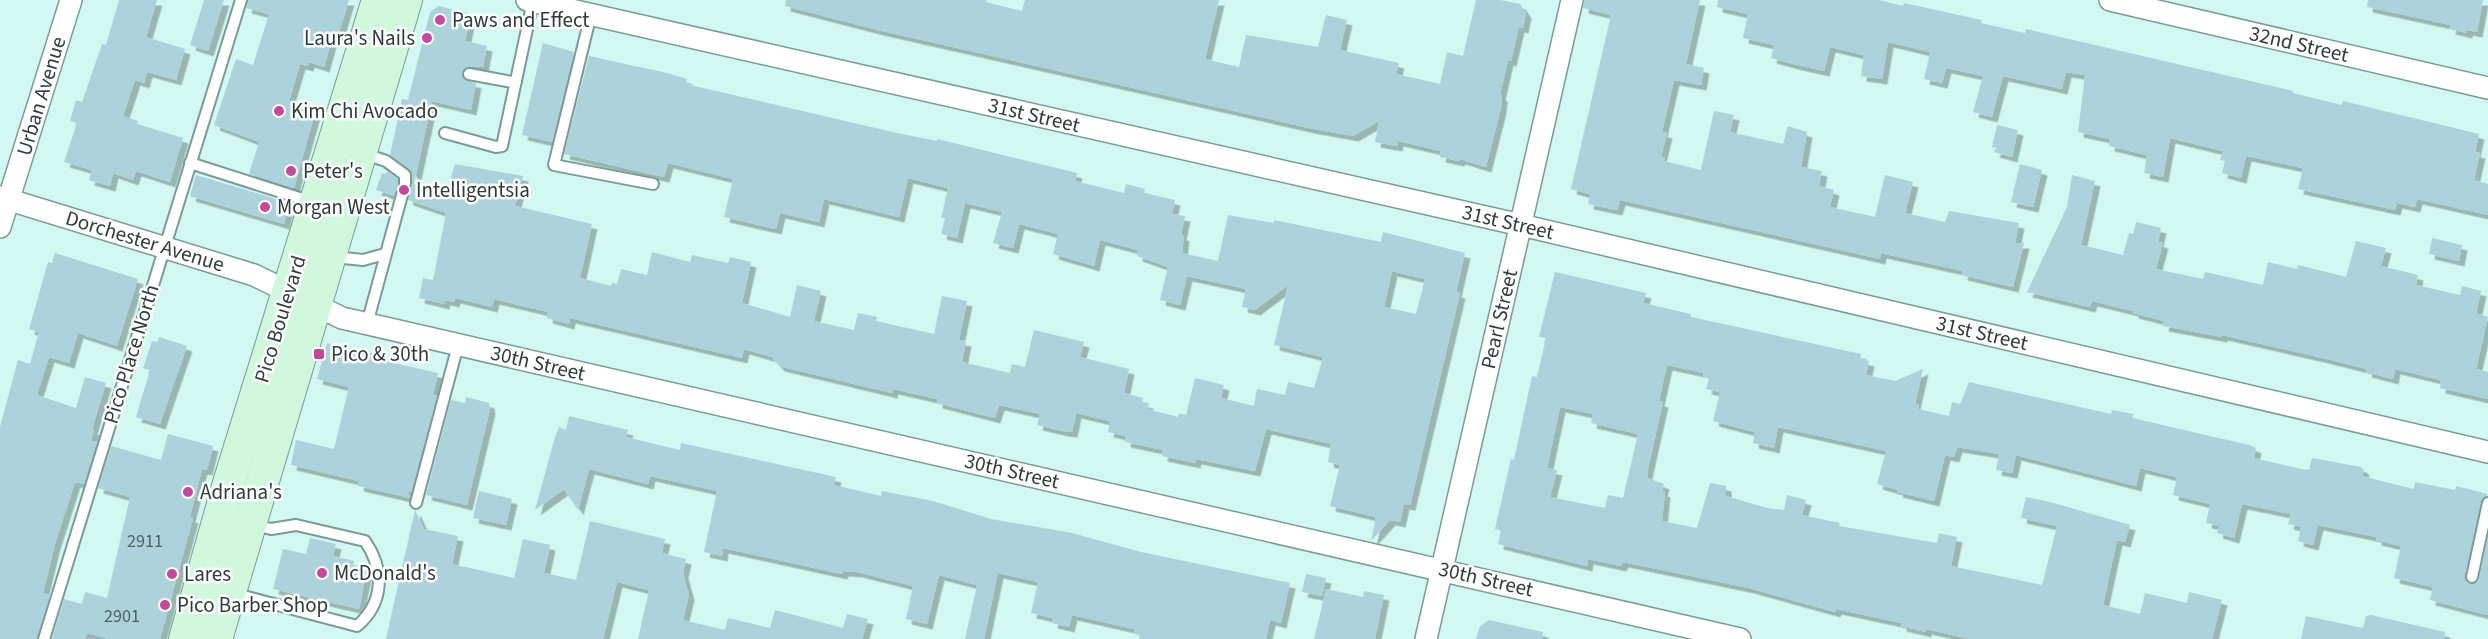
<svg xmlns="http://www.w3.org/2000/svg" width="2488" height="639" viewBox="0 0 2488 639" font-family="'Source Sans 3',sans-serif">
  <defs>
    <filter id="shadow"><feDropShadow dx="5.5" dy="5.5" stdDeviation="0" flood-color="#0004"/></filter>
  </defs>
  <rect width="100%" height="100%" fill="#d2f8f1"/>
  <g fill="#add2db" fill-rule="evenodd" filter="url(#shadow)">
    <polygon points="119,0 157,0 146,37 185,49 176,80 147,72 144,83 135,80 123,116 138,121 137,124 183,138 170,182 136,171 133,180 113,173 110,186 89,180 92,170 64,162 77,123 70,121 76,100 82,102 102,44 106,45"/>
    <polygon points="204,0 224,0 208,51 190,45"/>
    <polygon points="248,0 349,0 338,36 333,35 324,67 309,62 308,66 300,64 289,101 316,109 294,188 249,174 259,142 214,125 236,59 253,65 269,14 246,8"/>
    <polygon points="786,0 987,0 986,2 1022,11 1025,0 1219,0 1205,59 1239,67 1246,35 1318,47 1326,15 1347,20 1340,50 1399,63 1396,74 1440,84 1447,52 1463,56 1476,0 1500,0 1520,4 1526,13 1523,28 1519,27 1511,61 1508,60 1500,95 1502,96 1501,108 1486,167 1460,159 1459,161 1440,157 1441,151 1398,141 1397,146 1375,142 1379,121 1353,136 1309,128 878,30 785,6"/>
    <polygon points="1584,0 1700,0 1686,64 1704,68 1701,85 1674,80 1662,132 1667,133 1661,157 1665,158 1664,161 1701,170 1714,111 1734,115 1730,132 1783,144 1788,126 1807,132 1801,167 1822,171 1819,186 1834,190 1830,207 1875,217 1885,175 1913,182 1905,213 1945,222 1949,211 2019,223 2015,243 2024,243 2013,287 1962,275 1963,271 1881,253 1880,259 1620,200 1617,210 1588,204 1590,194 1571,189 1611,15 1583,8"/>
    <polygon points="1718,0 1879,0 1903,6 1904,3 1982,20 1981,23 2025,33 2026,29 2293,91 2293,93 2342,105 2343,101 2479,134 2475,152 2480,153 2474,180 2488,184 2488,215 2417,199 2415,207 2397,203 2395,210 2298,189 2303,168 2246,156 2241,178 2222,173 2225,161 2220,160 2223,151 2170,138 2163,177 2144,173 2147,155 2109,146 2110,139 2078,132 2085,75 2066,72 2062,89 2003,76 1992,117 1973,112 1983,76 1946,68 1942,83 1924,79 1930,52 1888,42 1882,79 1861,76 1864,55 1830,47 1824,71 1793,64 1771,58 1774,45 1743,38 1748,14 1717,7"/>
    <polygon points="2368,0 2483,0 2477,32 2467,30 2467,33 2450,29 2451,25 2367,7"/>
    <path d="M439 6 471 14 465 41 487 46 483 67H467L462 72 465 80 476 83 471 110 432 101 414 184 446 194 455 164 523 176 515 206 592 224 580 278 611 286 612 283 617 284 621 269 647 275 652 252 690 262 692 255 728 263 730 257 751 262 742 303 790 317 797 285 821 291 814 321 854 330 858 313 877 317 876 321 934 334 942 296 967 301 959 340 966 341 962 362 1010 373 1012 364 1025 367 1034 330 1084 342 1080 357 1129 369 1124 393 1143 398 1142 402 1148 403 1147 409 1178 417 1179 413 1186 415 1195 378 1224 385 1221 398 1254 406 1257 389 1285 395 1288 382 1314 388 1323 357 1274 345 1288 285 1255 310 1242 307 1246 289 1187 276 1180 305 1160 300 1168 267 1137 256 1138 250 1100 240 1094 266 1053 254 1058 234 1019 224 1013 248 993 243 1002 212 965 203 957 238 941 234 945 218H941L948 188 908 178 899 217 824 199 819 222 780 213 776 229 724 217 733 179 668 163 664 177 650 174 564 154 589 56 667 73 687 79 686 84 897 133 937 141V139L1077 173 1075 181 1124 193 1126 184 1145 189 1144 193 1175 200 1172 214 1185 216 1181 235 1184 236 1182 253 1218 261 1228 215 1274 223V220L1381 242 1383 232 1465 253 1456 292 1460 293 1410 505 1404 504 1400 522 1390 520 1371 541 1376 517 1330 506 1340 465 1328 462 1331 444 1266 429 1255 471 1196 459 1195 463 1162 456 1163 450 1125 442 1126 436 1108 432 1110 421 1076 413 1072 432 1063 431 1037 425 1040 414 999 405 995 418 937 403V399L893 389 892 393 779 366 772 357 744 349 742 358 570 318 569 324 547 318 548 312 494 299 492 307 455 298 454 302 445 300 444 304 419 298 423 278 433 280 446 213 408 200 407 190 412 184V172L390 155 402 99 408 100 430 12ZM1392 271 1425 279 1416 314 1384 307Z"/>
    <polygon points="543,43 574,52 552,142 522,135"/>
    <polygon points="1997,125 2018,130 2012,157 1994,152 1996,148 1992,147"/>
    <polygon points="2020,164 2042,170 2033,207 2011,202"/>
    <polygon points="387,171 398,179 400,188 394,196 376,190 382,173 386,174"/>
    <polygon points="196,175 289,203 284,224 190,196"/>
    <polygon points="2072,175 2095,181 2081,245 2123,255 2129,233 2133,234 2136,222 2161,228 2158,242 2163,243 2156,269 2203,279 2205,272 2263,285 2268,262 2297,269 2298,265 2346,277 2356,241 2386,248 2381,266 2418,275 2416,285 2460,295 2462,286 2481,291 2476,313 2488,317 2476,369 2488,372 2488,399 2440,388 2441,380 2395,369 2393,379 2366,372 2367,369 2323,358 2222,335 2222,337 2163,326 2164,321 2133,313 2133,311 2092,301 2090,307 2027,292 2067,207"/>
    <polygon points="2432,238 2462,245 2459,261 2429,254"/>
    <polygon points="55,253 138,279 117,346 78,333 69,363 49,357 37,395 76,408 85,377 106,383 92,429 94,430 91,441 97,442 84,484 75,482 55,544 43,593 50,595 37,639 0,639 0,427 18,360 30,364 39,332 29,329 48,262 52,263"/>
    <path d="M1555 272 1646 293 1643 303 1691 314V317L1861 354 1860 359 1869 361 1866 375 1895 381 1923 369 1915 404 1919 405 1918 409 1949 416 1952 402 1960 404 1969 382 2111 414 2112 410 2133 414 2132 418 2249 445 2256 448 2254 458 2301 469 2309 470 2312 458 2361 467 2364 470 2362 476 2414 489 2415 482 2455 490 2456 486 2488 494 2481 501 2465 576 2470 584 2478 582 2488 538V615L2430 600 2433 587 2394 578 2401 546 2376 540V537L2318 525 2313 545 2298 541 2301 527 2288 524 2291 514 2242 504 2234 538 2217 533 2219 526 2206 523 2210 504 2173 495 2177 477 2140 468 2136 486 2016 455 2012 473 1996 470 1999 454 1957 447 1954 457 1945 455 1934 501 1897 492 1898 490 1877 484 1886 451 1778 427 1774 448 1753 443 1755 432 1713 421 1720 392 1706 389 1709 378 1703 377 1704 373 1667 365 1659 401 1663 402 1647 473 1648 478 1664 484 1662 491 1665 492 1662 521 1697 528 1710 483 1726 486V496L1767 508 1784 510 1787 495 1806 500 1802 515 1840 523 1839 526 1937 543 1939 533 1957 537 1951 566 2042 585 2057 526 2021 518 2026 497 2050 502 2130 525 2125 542 2117 540 2103 605 2140 614 2145 593 2187 603 2189 592 2222 600 2212 639H1970L1926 629V632L1901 626V623L1836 609 1835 612 1749 588 1623 562 1621 566 1588 559 1587 566 1498 544 1501 531 1495 529 1511 459 1514 460 1532 376 1537 377 1546 338 1539 337ZM1560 407 1593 414 1591 423 1638 434 1623 498 1608 495 1605 508 1550 497 1557 470 1547 468Z"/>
    <polygon points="159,337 187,346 160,424 136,417 150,370 143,368 152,341 157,342"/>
    <polygon points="327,343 381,355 380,360 438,373 433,395 437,396 411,492 407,491 410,498 358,486 359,481 291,465 296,440 334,449 349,387 317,379"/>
    <polygon points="466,397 489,403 490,409 467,505 426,495 451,400 465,403"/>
    <polygon points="569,416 628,430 626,437 680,450 681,443 836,477 834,485 881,496 882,491 933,501 991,519 1072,533 1141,552 1290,583 1281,623 1270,620 1266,639 1139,639 1140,634 1134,632 1134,629 1072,615 1069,627 1052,623 1053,618 1031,613 1038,582 998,573 984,639 965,639 977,585 939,575 927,624 906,619 913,586 857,572 843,571 842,574 723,548 722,556 704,552 717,491 650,476 648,484 589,469 578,510 564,489 535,510 555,437 559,427 566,430"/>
    <polygon points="168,434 213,446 207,470 202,469 190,517 193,518 160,639 109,639 87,633 85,639 52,639 64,599 82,604 85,592 107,598 130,497 98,488 111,446 161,460"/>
    <polygon points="479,491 512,499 506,525 473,518"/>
    <polygon points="415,510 424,529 458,536 452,564 514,578 523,539 550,545 544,573 576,580 590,521 665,539 662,553 686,559 683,573 689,595 683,620 725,630 728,618 770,628 775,610 843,628 847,614 868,619 863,636 862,639 638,639 649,590 617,582 603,639 386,639"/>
    <polygon points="310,538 336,544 333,556 354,561 353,565 367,569 359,609 273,589 283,549 306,554"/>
    <polygon points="1306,574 1326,578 1322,596 1302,592"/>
    <polygon points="1326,589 1363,597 1364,591 1384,595 1375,639 1314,639"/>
    <polygon points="2371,615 2445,632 2444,639 2301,639 2306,616 2363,628 2366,616"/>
    <polygon points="1489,620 1543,632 1542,639 1476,639 1480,626"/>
  </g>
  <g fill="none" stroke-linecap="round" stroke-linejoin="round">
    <g stroke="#799c96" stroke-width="14">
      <g id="lane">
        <polyline points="591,14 554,165 653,184"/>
        <polyline points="469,74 512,82 516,81"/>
        <polyline points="445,133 496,147 502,146 533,1"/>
        <polyline points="362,153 386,161 405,175 405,183"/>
        <polyline points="190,163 312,202"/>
        <polyline points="334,257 363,260 385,254"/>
        <polyline points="367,324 402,195"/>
        <polyline points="416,503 458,345"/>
        <polyline points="2472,577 2488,503"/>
        <path d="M232 593 357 626C384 603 385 570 365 541L296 525 271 529 252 524"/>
        <polyline points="44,639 241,0"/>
      </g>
    </g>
    <g stroke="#799c96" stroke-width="24">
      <g id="street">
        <polyline points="527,0 1521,225 2488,452"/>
        <polyline points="2110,0 2488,88"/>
        <polyline points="0,197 254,275 342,318 1740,639"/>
        <polyline points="0,227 71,0"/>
        <polyline points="1426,639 1572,0"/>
      </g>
    </g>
    <g stroke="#799c96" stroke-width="34">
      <g id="secondary">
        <polyline points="185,639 229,483 378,0"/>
        <polyline points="216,639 406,0"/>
      </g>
    </g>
    <use href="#lane" stroke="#fff" stroke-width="10"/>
    <use href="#street" stroke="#fff" stroke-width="21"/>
    <use href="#secondary" stroke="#d1f8dd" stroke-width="32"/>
  </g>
  <g fill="#c3499c" stroke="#fff" stroke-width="2">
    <circle cx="440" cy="20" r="6"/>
    <circle cx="427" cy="38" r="6"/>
    <circle cx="279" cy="111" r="6"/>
    <circle cx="291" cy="171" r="6"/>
    <circle cx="404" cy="190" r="6"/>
    <circle cx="265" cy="207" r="6"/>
    <rect x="313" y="348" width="12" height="12" rx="3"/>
    <circle cx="188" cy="492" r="6"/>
    <circle cx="322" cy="573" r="6"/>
    <circle cx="172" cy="574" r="6"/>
    <circle cx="165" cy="605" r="6"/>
  </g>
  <g text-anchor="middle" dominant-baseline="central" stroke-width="5" stroke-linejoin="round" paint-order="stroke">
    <g font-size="18" fill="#4d6262">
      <text x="145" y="541">2911</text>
      <text x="122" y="616">2901</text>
    </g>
    <g font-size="21" fill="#2d3c3a" stroke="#fff" text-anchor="start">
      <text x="452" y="20">Paws and Effect</text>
      <text x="415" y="38" text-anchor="end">Laura's Nails</text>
      <text x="291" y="111">Kim Chi Avocado</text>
      <text x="303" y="171">Peter's</text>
      <text x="416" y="190">Intelligentsia</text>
      <text x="277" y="207">Morgan West</text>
      <text x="331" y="354">Pico &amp; 30th</text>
      <text x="200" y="492">Adriana's</text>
      <text x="334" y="573">McDonald's</text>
      <text x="184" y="574">Lares</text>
      <text x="177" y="605">Pico Barber Shop</text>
    </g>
    <g font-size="21" fill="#2d3c3a" stroke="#fff">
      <text transform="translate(2299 44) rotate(13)">32nd Street</text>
      <text transform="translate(41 96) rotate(-73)">Urban Avenue</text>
      <text transform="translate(1034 115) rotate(13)">31st Street</text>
      <text transform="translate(1508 222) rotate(13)">31st Street</text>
      <text transform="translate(145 241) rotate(17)">Dorchester Avenue</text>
      <text transform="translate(280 319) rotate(-73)">Pico Boulevard</text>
      <text transform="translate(1499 319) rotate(-77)">Pearl Street</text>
      <text transform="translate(1982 333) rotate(13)">31st Street</text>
      <text transform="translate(131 354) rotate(-73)">Pico Place North</text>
      <text transform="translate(538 363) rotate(13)">30th Street</text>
      <text transform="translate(1012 471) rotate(13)">30th Street</text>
      <text transform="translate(1486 579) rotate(13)">30th Street</text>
    </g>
  </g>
</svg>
